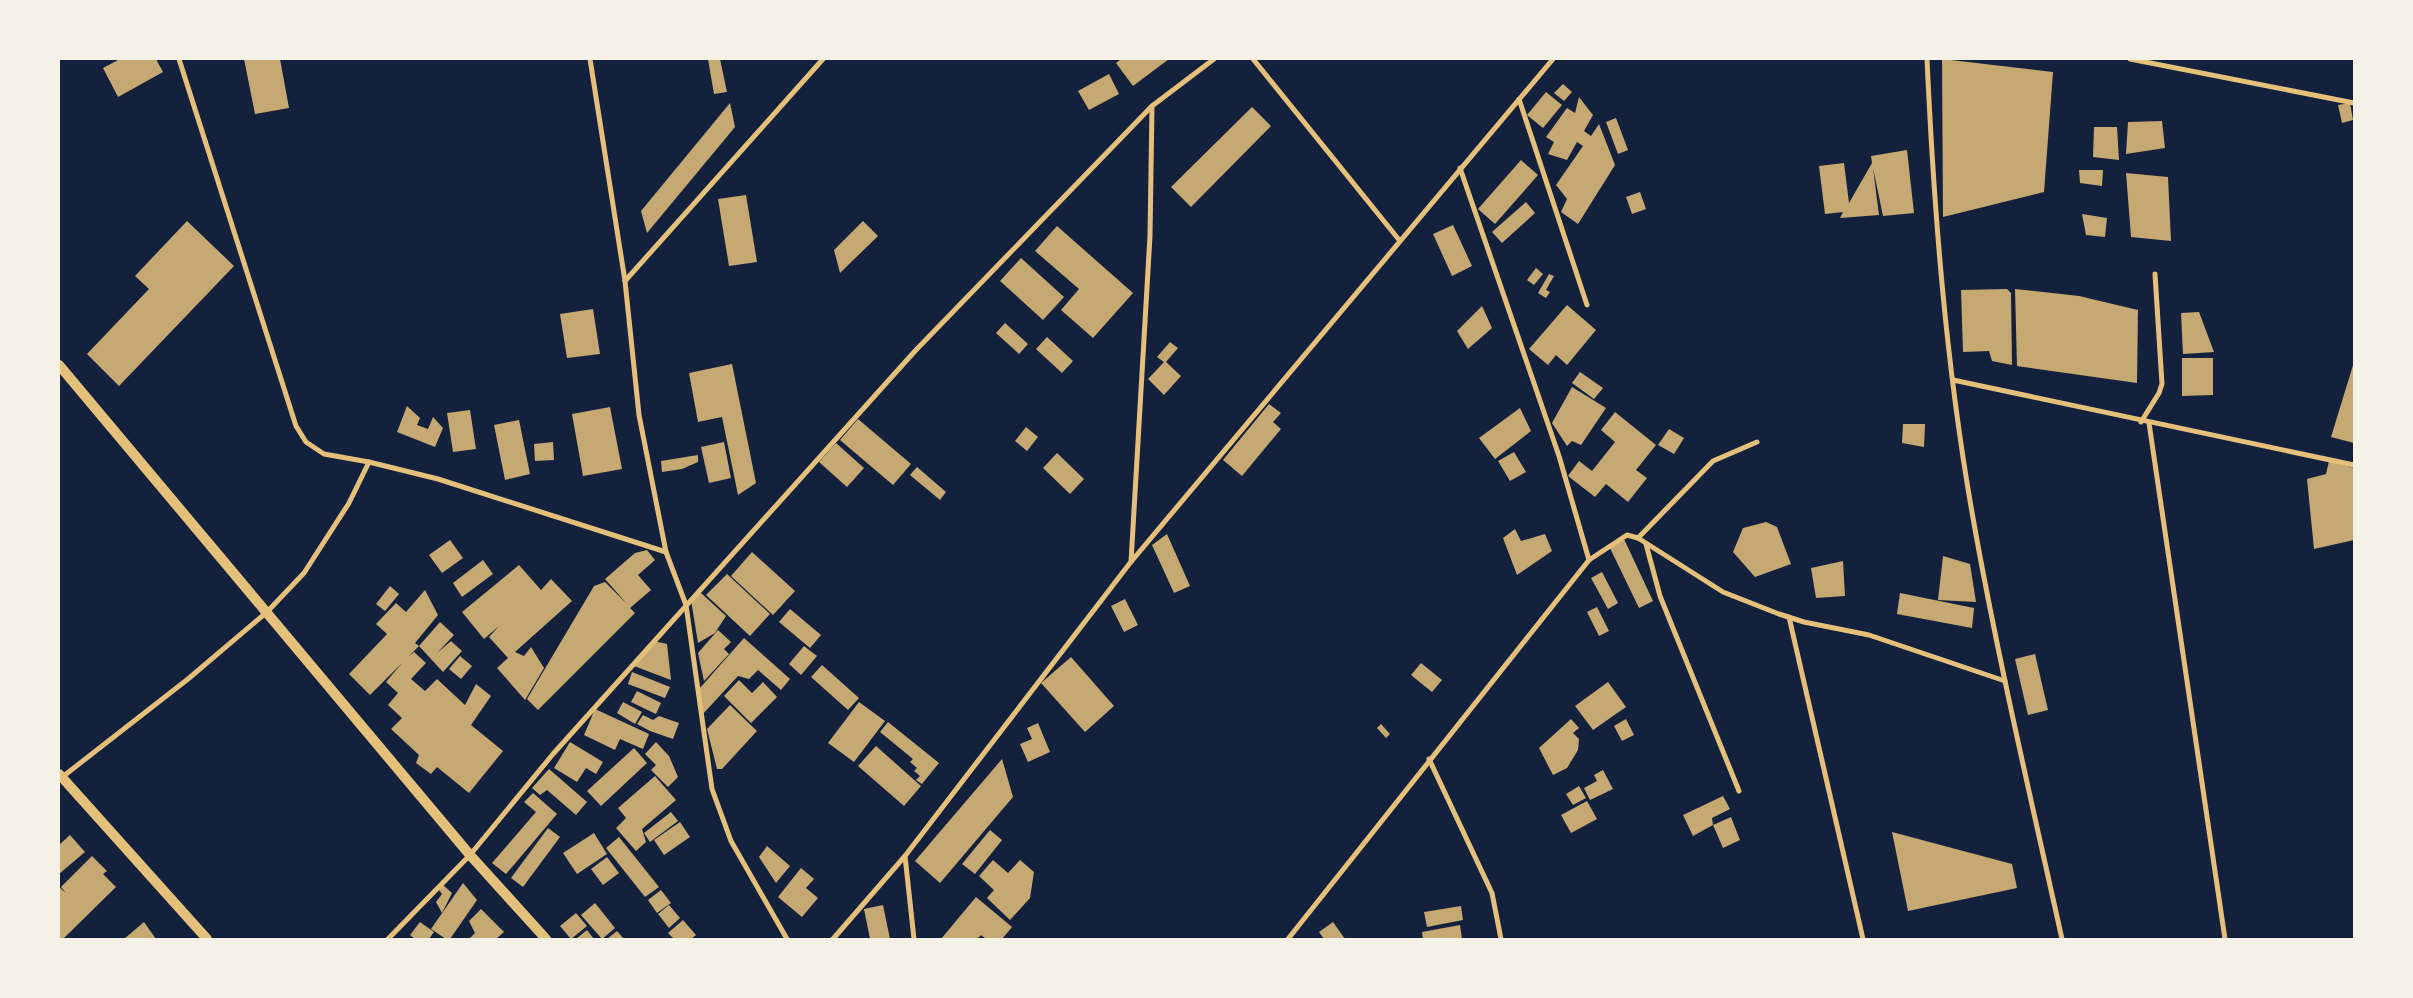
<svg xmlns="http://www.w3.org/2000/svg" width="2413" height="998" viewBox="0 0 2413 998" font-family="Cabin,sans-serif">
  <rect width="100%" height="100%" fill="#14213d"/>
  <g fill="#c6a872">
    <polygon points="120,59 156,59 163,72 118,97 103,68"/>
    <polygon points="244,59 280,59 289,108 255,114"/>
    <polygon points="708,59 720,59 727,92 714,94"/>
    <polygon points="1121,59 1169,59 1133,86 1116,63"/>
    <polygon points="1942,59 2053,72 2044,192 1943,217"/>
    <polygon points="1109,74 1119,94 1089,110 1078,91"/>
    <polygon points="1563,84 1572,92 1564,101 1554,93"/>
    <polygon points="1546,92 1562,105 1543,128 1527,115"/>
    <polygon points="1579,97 1593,115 1584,131 1591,136 1599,124 1615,165 1578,224 1561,212 1567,199 1556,185 1583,146 1577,142 1567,160 1548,154 1554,142 1546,137 1567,108 1575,113"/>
    <polygon points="730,103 735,127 647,233 641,211"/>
    <polygon points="2350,103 2353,120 2342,123 2338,105"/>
    <polygon points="1252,107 1271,126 1191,207 1171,187"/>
    <polygon points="1616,118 1628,150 1618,154 1606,122"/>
    <polygon points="2162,121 2165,148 2126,154 2128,122"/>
    <polygon points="2094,127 2117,127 2119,160 2093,157"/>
    <polygon points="1907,150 1914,213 1883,216 1873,168 1879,215 1840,218 1843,212 1825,214 1819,166 1844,163 1849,203 1872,163 1871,156"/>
    <polygon points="1521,160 1538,175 1495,224 1478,209"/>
    <polygon points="2079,170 2103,170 2102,186 2080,183"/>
    <polygon points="2126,173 2168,177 2171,241 2131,237"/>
    <polygon points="1640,192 1646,209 1632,214 1626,197"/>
    <polygon points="746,195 757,262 729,266 718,199"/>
    <polygon points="1526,202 1535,213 1502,243 1492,232"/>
    <polygon points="2082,214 2107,218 2105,237 2086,235"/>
    <polygon points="187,221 234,266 119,386 87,354 149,289 135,276"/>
    <polygon points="863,221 878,236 840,273 834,250"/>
    <polygon points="1453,225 1472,266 1452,276 1433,234"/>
    <polygon points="1057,226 1133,293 1093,338 1061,310 1079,289 1035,251"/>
    <polygon points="1021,258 1064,297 1043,320 1000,281"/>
    <polygon points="1536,268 1543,274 1534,285 1527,280"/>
    <polygon points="1549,274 1554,276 1546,290 1550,292 1546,298 1538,293"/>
    <polygon points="2007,289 2011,293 2012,365 1992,361 1989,351 1963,352 1961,290"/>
    <polygon points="2015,289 2079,296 2138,310 2137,383 2017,366"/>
    <polygon points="1567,305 1596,330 1567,365 1556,355 1548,365 1529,349"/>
    <polygon points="1482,306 1492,328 1468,349 1457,331"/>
    <polygon points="593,309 600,354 567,358 560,314"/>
    <polygon points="2199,312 2214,352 2183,354 2181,313"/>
    <polygon points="1005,323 1028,344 1019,354 996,333"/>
    <polygon points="1047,337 1073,361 1062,373 1036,349"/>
    <polygon points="1170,342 1178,348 1166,362 1181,376 1164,395 1148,379 1164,362 1157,357"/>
    <polygon points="2182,358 2213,358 2213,395 2182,396"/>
    <polygon points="2354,362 2354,443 2331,437"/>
    <polygon points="732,364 756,483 738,495 722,417 698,422 689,373"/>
    <polygon points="1580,372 1603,388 1594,399 1572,383"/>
    <polygon points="1572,387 1606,408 1581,445 1572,441 1567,446 1552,423"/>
    <polygon points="1269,404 1281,413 1273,422 1281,429 1242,476 1223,460"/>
    <polygon points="407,406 420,418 417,425 428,429 433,417 443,428 435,447 397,432"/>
    <polygon points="610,407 622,469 583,476 572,414"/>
    <polygon points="1520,408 1531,431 1495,459 1479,438"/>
    <polygon points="470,410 476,449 453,452 447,413"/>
    <polygon points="1615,412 1656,445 1636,470 1647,478 1628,502 1606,484 1595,497 1568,476 1579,461 1592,471 1615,442 1601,430"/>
    <polygon points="858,419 911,464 893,485 840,440"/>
    <polygon points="519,420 530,474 505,480 494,425"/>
    <polygon points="1903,424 1925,424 1924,447 1902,443"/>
    <polygon points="1026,427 1038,437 1027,451 1015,441"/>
    <polygon points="1669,429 1684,438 1674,454 1658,445"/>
    <polygon points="553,442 554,460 535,461 534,444"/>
    <polygon points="724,442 731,478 709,483 701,447"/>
    <polygon points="836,443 864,468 847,487 819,462"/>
    <polygon points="1514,452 1526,472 1510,481 1498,461"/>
    <polygon points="1057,453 1084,479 1070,494 1043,468"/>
    <polygon points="698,455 698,462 682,469 662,472 661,461"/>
    <polygon points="2329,461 2354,468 2354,540 2314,549 2307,479 2326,474"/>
    <polygon points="917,467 946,492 940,500 910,475"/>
    <polygon points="1766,522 1777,527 1791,564 1755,577 1733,552 1743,528"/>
    <polygon points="1515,529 1521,541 1545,534 1552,551 1517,575 1503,538"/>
    <polygon points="1167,534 1190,586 1174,593 1152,545"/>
    <polygon points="1624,539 1653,601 1639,608 1609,546"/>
    <polygon points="450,540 463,558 442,573 429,555"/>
    <polygon points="647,550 655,560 638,575 651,590 630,608 635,613 538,710 527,699 594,586 605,582 627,604 605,579 635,553"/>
    <polygon points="752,552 795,591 773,615 731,576"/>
    <polygon points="1943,556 1970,564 1976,602 1938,600"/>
    <polygon points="483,560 493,574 462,597 453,583"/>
    <polygon points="1843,561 1845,596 1816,598 1811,568"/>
    <polygon points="519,565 541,590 551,579 572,601 515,652 524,656 531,647 544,668 525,700 497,668 508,658 489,637 499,626 484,639 462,612"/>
    <polygon points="1602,572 1618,603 1608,609 1591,578"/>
    <polygon points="727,574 770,614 750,636 706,595"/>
    <polygon points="390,586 399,594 385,611 376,604"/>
    <polygon points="425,590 438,615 415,643 419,646 408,657 414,652 426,663 411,679 425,691 437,679 465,705 476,684 491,696 471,725 503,751 469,793 437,767 431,774 416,763 419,755 391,729 402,718 388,705 398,693 386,682 402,663 370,695 349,674 387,634 376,624 396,603 406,612"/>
    <polygon points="701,593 726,616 715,633 698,643 691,600"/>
    <polygon points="1900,593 1974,608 1972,628 1897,614"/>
    <polygon points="1125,599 1138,625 1124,632 1111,606"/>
    <polygon points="1597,607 1609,631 1599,636 1587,612"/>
    <polygon points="790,609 821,635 810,648 779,622"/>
    <polygon points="440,622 454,635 437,653 451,641 462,651 443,672 419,646"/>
    <polygon points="718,630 731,642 724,649 729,654 704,681 698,653"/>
    <polygon points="744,638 790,679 781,690 758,670 749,679 738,676 702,715 699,689"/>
    <polygon points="654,641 667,644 671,680 634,666"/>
    <polygon points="804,646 817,656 801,675 789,664"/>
    <polygon points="2035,654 2048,710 2028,715 2015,659"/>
    <polygon points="460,656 472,666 461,679 449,669"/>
    <polygon points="1071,657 1114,706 1085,732 1041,683"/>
    <polygon points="1421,663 1442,680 1432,692 1411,675"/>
    <polygon points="822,665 859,698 848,710 811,677"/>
    <polygon points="632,672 670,687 665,698 628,684"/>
    <polygon points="739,680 752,693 763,682 777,697 751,723 724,696"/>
    <polygon points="1608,682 1626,707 1593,730 1575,706"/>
    <polygon points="637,691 661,703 656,714 631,702"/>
    <polygon points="623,702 642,712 635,724 617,713"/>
    <polygon points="859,702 885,721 854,762 828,743"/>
    <polygon points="730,705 757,731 722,769 717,769 707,729"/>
    <polygon points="595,709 649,734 643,749 620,739 615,750 584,735"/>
    <polygon points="643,715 653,720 659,716 679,723 673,739 650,731 637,724"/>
    <polygon points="1571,719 1579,728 1573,733 1579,739 1578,750 1567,768 1553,775 1539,748"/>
    <polygon points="1626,719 1634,735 1622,741 1614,726"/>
    <polygon points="888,722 939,763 922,784 916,780 920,776 914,771 917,768 910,762 913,759 880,732"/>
    <polygon points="1038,723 1050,752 1028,762 1020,744 1032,739 1027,728"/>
    <polygon points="1381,724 1390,734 1386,738 1377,728"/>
    <polygon points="570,742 603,762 596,774 586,768 577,782 554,768"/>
    <polygon points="656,742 669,756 678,777 668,787 651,770 656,765 645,754"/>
    <polygon points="876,746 921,786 904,806 858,766"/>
    <polygon points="634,748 647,763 601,806 587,791"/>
    <polygon points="1002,759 1013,797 940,883 915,861"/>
    <polygon points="549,769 587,802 576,815 547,790 540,795 532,788"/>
    <polygon points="1603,770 1613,789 1590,800 1584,788 1597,781 1594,775"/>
    <polygon points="655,776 676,800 642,829 646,842 636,851 616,828 626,818 618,808"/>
    <polygon points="1579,786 1586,798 1573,805 1566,794"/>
    <polygon points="533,793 557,814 506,874 492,863 536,812 524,802"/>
    <polygon points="1723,796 1730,809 1712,818 1713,825 1693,836 1683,815"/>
    <polygon points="1587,801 1597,819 1571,833 1561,815"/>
    <polygon points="671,812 678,821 650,842 644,833"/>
    <polygon points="1731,817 1740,840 1723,848 1713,825"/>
    <polygon points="680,822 690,837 664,855 654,840"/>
    <polygon points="548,828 560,837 523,887 511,878"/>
    <polygon points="990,830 1002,840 975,874 962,864"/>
    <polygon points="1892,832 2012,864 2017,888 1908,911"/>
    <polygon points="594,833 607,854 577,874 563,853"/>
    <polygon points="70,835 85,852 59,874 59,845"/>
    <polygon points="619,837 659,887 645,897 606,848"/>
    <polygon points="767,846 790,866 776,883 759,857"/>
    <polygon points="92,856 107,871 103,874 116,887 63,939 59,939 59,887 66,893 61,887"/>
    <polygon points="607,857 619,873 603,885 591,869"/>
    <polygon points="993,860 1008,873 1020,860 1034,872 1030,898 1010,920 987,898 994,890 979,876"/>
    <polygon points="801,868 814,879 806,888 818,898 802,917 778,897"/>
    <polygon points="463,883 477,900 450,939 446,939 431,929"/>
    <polygon points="442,884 452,893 442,913 436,902 442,894 439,890"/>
    <polygon points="661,890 671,903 657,913 648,900"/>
    <polygon points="976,897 1012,927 1002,939 986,939 981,935 977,939 941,939"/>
    <polygon points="595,903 615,928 602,939 581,915"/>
    <polygon points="669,905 680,918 669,928 658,914"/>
    <polygon points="883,905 890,939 870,939 864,909"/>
    <polygon points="1461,906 1463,920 1427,927 1424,912"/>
    <polygon points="481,909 504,932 496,939 469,939 475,933 469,921"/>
    <polygon points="576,913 587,926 571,939 560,926"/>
    <polygon points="683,920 696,935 691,939 674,939 668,933"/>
    <polygon points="144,922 156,939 124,939"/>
    <polygon points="420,922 434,932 429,939 415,939 410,935"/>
    <polygon points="1333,922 1345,939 1324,939 1319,932"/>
    <polygon points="1460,925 1462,939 1423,939 1422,932"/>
    <polygon points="587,930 594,939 576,939"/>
    <polygon points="617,931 624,939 607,939"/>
  </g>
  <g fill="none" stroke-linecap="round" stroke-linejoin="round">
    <g stroke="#e5c07b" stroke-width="5">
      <polyline points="179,59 296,426 306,442 324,454 369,462 438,479 666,552"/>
      <polyline points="590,59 625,281 639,415 666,552 686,605 712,789 731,841 787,939"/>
      <polyline points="1253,59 1400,241"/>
      <path d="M1927 59C1934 212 1946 366 1973 518 1998 659 2031 799 2062 939"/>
      <polyline points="2130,59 2354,103"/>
      <polyline points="1519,99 1587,305"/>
      <polyline points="1460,168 1559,456 1589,560"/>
      <polyline points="625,281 823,59"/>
      <polyline points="1953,380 2354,465"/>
      <polyline points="2141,422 2159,393 2162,384 2155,274"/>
      <polyline points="2149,423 2225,939"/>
      <polyline points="1638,538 1713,461 1757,442"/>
      <polyline points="1646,544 1660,596 1739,791"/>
      <polyline points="1131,562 1150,236 1152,106"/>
      <polyline points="1789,617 1863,939"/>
      <polyline points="1429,759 1492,893 1501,939"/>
      <polyline points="61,778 188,679 267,612 304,573 349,503 369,462"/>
      <polyline points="905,856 914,939"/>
      <polyline points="388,939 470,855 553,754 915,351 1152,106 1214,59"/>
      <polyline points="833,939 905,856 1130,563 1553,59"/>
      <polyline points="1288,939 1589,560 1627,535 1638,538 1723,592 1779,614 1804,622 1869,635 2005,681"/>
    </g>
    <g stroke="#e5c07b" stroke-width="10">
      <polyline points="59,365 470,855 546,939"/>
      <polyline points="59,774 207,939"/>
    </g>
  </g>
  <rect width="2413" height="998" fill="none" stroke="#f6f1e7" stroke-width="120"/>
</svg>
